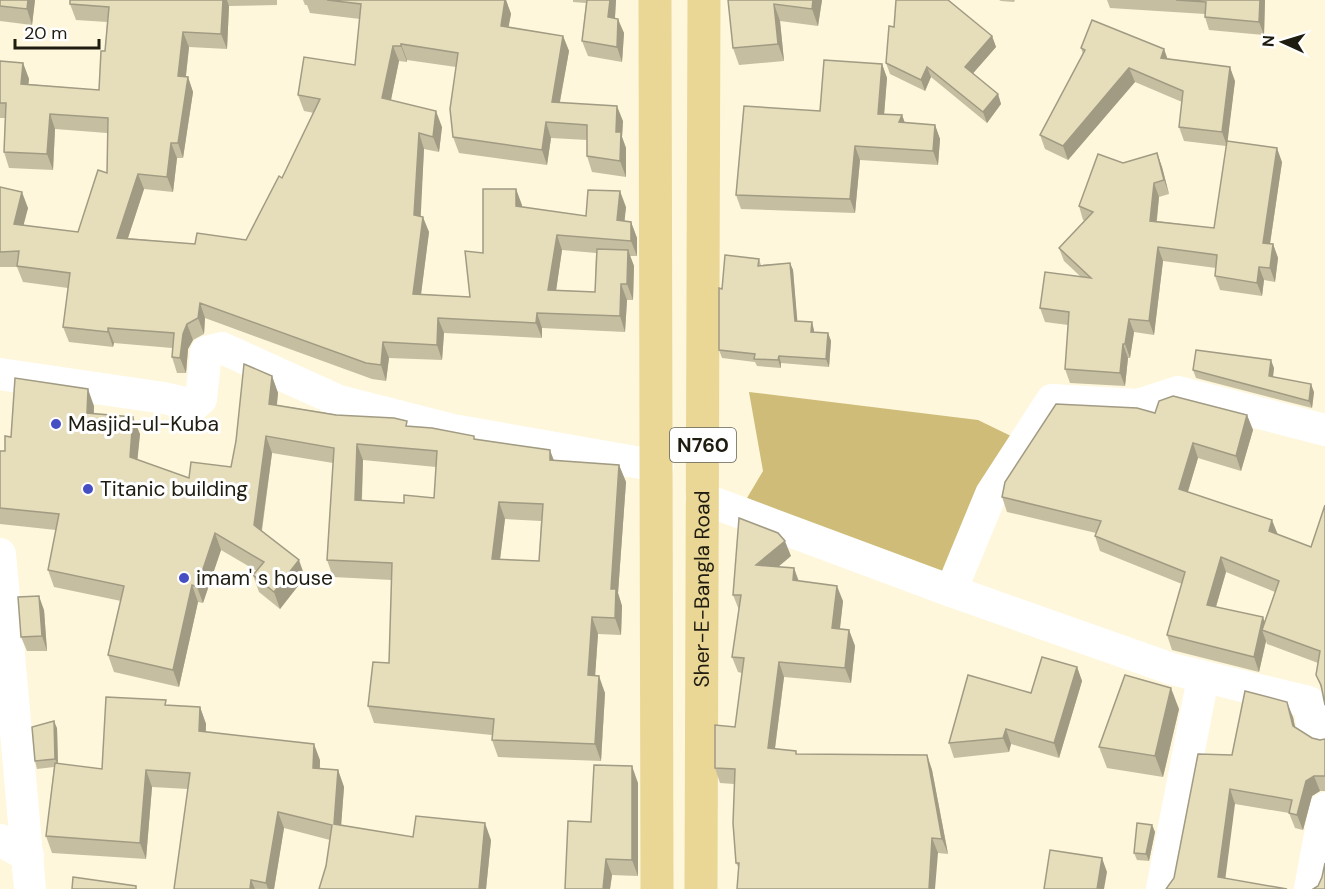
<svg xmlns="http://www.w3.org/2000/svg" width="1325" height="889" viewBox="0 0 1325 889" font-family="'DM Sans',sans-serif">
  <rect width="100%" height="100%" fill="#fef7dc"/>
  <polygon fill="#cfbc78" points="749,392 978,420 1013,437 948,578 747,498 763,471"/>
  <g fill="none" stroke-linecap="round" stroke-linejoin="round">
    <g stroke="#fff" stroke-width="32">
      <polyline points="0,374 164,398 194,405 201,399 206,352 222,348 339,401 453,430 658,466"/>
      <polyline points="701,498 951,591 1172,669 1309,702 1313,731 1325,737"/>
      <polyline points="0,554 30,889"/>
      <polyline points="951,591 991,494 1052,400 1138,405 1178,392 1325,430"/>
      <polyline points="0,840 28,856"/>
      <polyline points="1162,889 1203,678"/>
      <polyline points="1310,889 1325,808"/>
    </g>
    <g stroke="#ead796" stroke-width="33">
      <polyline points="655,0 657,889"/>
      <path id="s1" d="M701 889 704 0"/>
    </g>
  </g>
  <g fill="#c6bea1" fill-rule="evenodd">
    <polygon points="0,0 35,0 32,25 0,21"/>
    <path d="M70 0H277V5L229 6 227 49 189 47 186 76 188 77 193 92 183 158H177L173 192 144 189 128 238 195 244 246 240 282 178 314 113 304 111 298 95 355 65 360 19 310 13 307 5H305L303 0H506L511 14 508 27 563 36 569 51 560 102 623 121 622 137 626 148V177L592 172 587 156V140L551 138 547 165 459 153 453 137 456 67 407 60V62L399 61 391 100 442 127 439 152 424 149 420 216 429 232 421 294 470 297 483 253 516 189 522 207 586 216 626 207 624 221 631 222 637 238V256H630L634 266 633 300H627L625 332 542 328V338L444 333 442 360 389 358 386 381 372 379 205 318 204 334 193 340 188 349 186 373H177L172 357V348L114 343 113 347 69 342 63 327 68 288 23 282 17 267H0V187L28 208 23 225 78 232 107 173V133L55 129 53 170 9 168 4 152 5 118H0V61L23 63 29 79 28 84 99 90 105 51 107 22 76 20 70 4ZM562 250 596 253 595 292 556 290Z"/>
    <polygon points="573,0 616,0 615,18 624,33 622,62 588,56 582,41 586,3 573,2"/>
    <polygon points="728,0 822,0 818,26 780,21 784,61 739,65 733,48"/>
    <polygon points="999,0 1015,0 1014,2 1001,1"/>
    <polygon points="1107,0 1265,0 1264,35 1209,30 1205,17 1205,14 1110,8"/>
    <polygon points="992,36 996,47 973,73 998,94 1001,104 987,123 931,77 925,91 890,74 886,63"/>
    <polygon points="1081,48 1164,49 1167,58 1235,81 1227,141 1282,162 1270,244 1273,244 1278,258 1275,282 1264,280 1262,296 1220,290 1215,276 1216,268 1163,261 1154,335 1134,332 1130,358 1128,358 1125,386 1070,383 1065,369 1068,325 1045,322 1040,308 1080,276 1064,261 1059,248 1085,221 1083,220 1079,206 1123,163 1157,153 1162,167 1169,194 1159,197 1157,221 1214,228 1226,146 1184,141 1179,127 1182,102 1135,82 1068,160 1045,149 1040,135 1083,54"/>
    <polygon points="882,64 887,78 884,114 902,115 905,123 935,125 940,139 938,165 860,160 855,213 741,209 736,195 820,111"/>
    <polygon points="759,259 761,265 790,263 793,270 797,321 814,330 814,332 828,333 831,341 829,367 781,363 781,368 757,366 755,362 722,358 719,350 722,289"/>
    <polygon points="1274,368 1273,377 1314,392 1312,408 1196,378 1193,370"/>
    <path d="M272 376 278 393 277 405 408 426 475 439 554 461 619 465 626 482 618 593 622 606 621 635 598 634 595 675 605 693 601 761 498 757 492 740V735L374 723 368 706 389 663 392 580 333 577 327 560 333 463 272 453 262 531 305 577 280 609 259 592 253 575 257 571 221 550 203 603 198 602 179 687 114 672 108 655 121 601 54 587 48 570 56 530 0 524V451H5L11 437 94 406V414L140 434 137 460 189 478 231 467ZM363 460 436 467 434 498 404 503 362 500ZM505 519 541 521 539 561 500 559Z"/>
    <path d="M1155 413 1247 415 1253 430 1241 471 1198 458 1188 492 1277 534 1311 547 1325 505V707L1322 690 1316 675 1318 663 1267 644 1266 641 1259 672 1172 650 1167 635 1182 584 1100 551 1095 536 1096 533 1007 512 1002 497ZM1226 572 1275 592 1264 622 1216 607Z"/>
    <polygon points="791,556 778,567 794,568 799,581 843,601 840,629 849,630 855,646 851,683 784,677 775,749 797,754 927,755 932,770 948,854 938,853 739,869 736,863 734,784 720,783 715,768 735,727 742,673 738,672 732,657 739,610 733,595"/>
    <polygon points="44,610 47,651 27,651 21,637"/>
    <polygon points="1077,667 1082,681 1059,758 1011,744 1009,752 954,758 949,743"/>
    <polygon points="168,706 200,707 206,724 206,732 320,760 320,769 338,770 344,787 341,825 413,837 491,840 486,889 319,889 326,866 330,840 284,828 274,889 174,889 188,789 152,787 146,859 52,853 46,836 54,767 37,769 35,761 57,728 58,764 102,769"/>
    <polygon points="1179,709 1163,777 1107,768 1099,747"/>
    <polygon points="1293,717 1295,728 1312,738 1320,740 1325,739 1325,791 1320,791 1312,796 1303,830 1295,828 1289,813 1235,804 1174,878 1232,755"/>
    <polygon points="638,783 638,876 612,875 610,889 565,889 591,822"/>
    <polygon points="1152,825 1155,832 1149,861 1137,860 1134,853"/>
  </g>
  <g fill="#a19b83">
    <polygon points="28,0 35,0 32,25 27,9"/>
    <polygon points="223,0 227,0 229,6 227,49 221,34"/>
    <polygon points="505,0 506,0 511,14 506,41 501,26"/>
    <polygon points="610,0 616,0 614,32 608,17"/>
    <polygon points="813,0 822,0 818,26 812,9"/>
    <polygon points="1260,0 1265,0 1264,35 1259,22"/>
    <polygon points="774,4 780,21 784,61 778,44"/>
    <polygon points="618,19 624,33 622,62 617,47"/>
    <polygon points="183,32 189,47 184,92 178,76"/>
    <polygon points="563,36 569,51 557,117 552,102"/>
    <polygon points="992,36 996,47 969,78 965,67"/>
    <polygon points="401,44 407,60 407,62 401,46"/>
    <polygon points="393,46 399,61 388,114 382,98"/>
    <polygon points="1164,49 1169,63 1161,58"/>
    <polygon points="23,63 29,79 27,99 21,84"/>
    <polygon points="882,64 887,78 883,128 878,114"/>
    <polygon points="927,67 931,77 925,91 921,80"/>
    <polygon points="1230,67 1235,81 1227,146 1222,132"/>
    <polygon points="1129,68 1135,82 1068,160 1063,146"/>
    <polygon points="188,77 193,92 183,158 178,143"/>
    <polygon points="998,94 1001,104 987,123 983,112"/>
    <polygon points="617,106 623,121 622,137 626,148 626,177 620,161 616,132"/>
    <polygon points="436,111 442,127 439,152 433,137"/>
    <polygon points="50,114 55,129 53,170 47,154"/>
    <polygon points="902,115 907,129 899,122"/>
    <polygon points="546,122 551,138 547,165 542,150"/>
    <polygon points="935,125 940,139 938,165 933,151"/>
    <polygon points="419,133 424,149 420,231 414,215"/>
    <polygon points="171,143 177,158 173,192 167,177"/>
    <polygon points="855,146 860,160 855,213 850,199"/>
    <polygon points="1277,148 1282,162 1268,257 1263,243"/>
    <polygon points="1157,153 1162,167 1169,194 1164,180"/>
    <polygon points="138,174 144,189 123,253 117,238"/>
    <polygon points="1154,183 1159,197 1155,234 1150,221"/>
    <polygon points="516,189 522,205 521,221 516,206"/>
    <polygon points="620,191 626,207 623,236 617,220"/>
    <polygon points="22,192 28,208 20,239 14,224"/>
    <polygon points="423,217 429,232 419,310 413,294"/>
    <polygon points="631,222 637,238 637,256 631,241"/>
    <polygon points="557,235 562,250 554,305 548,290"/>
    <polygon points="1273,244 1278,258 1275,282 1270,268"/>
    <polygon points="1158,247 1163,261 1154,335 1149,321"/>
    <polygon points="628,250 634,266 633,300 627,284"/>
    <polygon points="790,263 793,270 798,328 795,321"/>
    <polygon points="1259,267 1264,280 1262,296 1257,283"/>
    <polygon points="621,284 627,300 625,332 620,316"/>
    <polygon points="200,303 205,318 204,334 198,318"/>
    <polygon points="537,313 542,328 542,338 536,323"/>
    <polygon points="438,318 444,333 442,360 437,345"/>
    <polygon points="1129,319 1134,332 1130,358 1125,344"/>
    <polygon points="812,322 814,330 814,339 811,332"/>
    <polygon points="187,324 193,340 188,349 186,373 180,358 183,334"/>
    <polygon points="108,328 114,343 113,347 108,332"/>
    <polygon points="828,333 831,341 829,367 826,359"/>
    <polygon points="383,342 389,358 386,381 381,365"/>
    <polygon points="1123,344 1128,358 1125,386 1120,373"/>
    <polygon points="779,356 781,363 781,368 778,360"/>
    <polygon points="1271,360 1274,368 1272,384 1269,376"/>
    <polygon points="272,376 278,393 275,421 269,404"/>
    <polygon points="1311,384 1314,392 1312,408 1309,401"/>
    <polygon points="88,389 94,406 93,430 87,413"/>
    <polygon points="1247,415 1253,430 1241,471 1236,456"/>
    <polygon points="133,417 140,434 136,474 130,457"/>
    <polygon points="266,436 272,453 260,541 254,525"/>
    <polygon points="1193,443 1198,458 1184,504 1179,489"/>
    <polygon points="357,444 363,460 361,517 355,500"/>
    <polygon points="550,450 556,466 550,460"/>
    <polygon points="619,465 626,482 618,593 622,606 621,635 615,618 611,589"/>
    <polygon points="499,502 505,519 498,576 492,559"/>
    <polygon points="1272,520 1278,535 1269,531"/>
    <polygon points="215,533 221,550 203,603 197,587"/>
    <polygon points="785,541 791,556 761,581 756,565"/>
    <polygon points="1221,557 1226,572 1212,620 1207,605"/>
    <polygon points="299,560 305,577 280,609 274,592"/>
    <polygon points="794,568 799,583 793,580"/>
    <polygon points="192,585 198,602 179,687 173,670"/>
    <polygon points="837,586 843,601 838,644 832,628"/>
    <polygon points="39,596 44,610 47,651 42,636"/>
    <polygon points="592,617 598,634 594,692 588,675"/>
    <polygon points="1263,617 1268,632 1262,630 1266,641 1259,672 1254,657"/>
    <polygon points="849,630 855,646 851,683 845,668"/>
    <polygon points="779,662 784,677 773,763 768,748"/>
    <polygon points="1077,667 1082,681 1059,758 1054,743"/>
    <polygon points="599,676 605,693 601,761 595,744"/>
    <polygon points="1171,688 1179,709 1163,777 1155,756"/>
    <polygon points="1287,702 1293,717 1298,741 1293,726"/>
    <polygon points="200,707 206,724 205,748 199,731"/>
    <polygon points="54,721 57,728 58,766 55,759"/>
    <polygon points="1006,729 1011,744 1009,752 1003,738"/>
    <polygon points="314,744 320,760 319,785 313,768"/>
    <polygon points="927,755 932,770 948,854 942,839"/>
    <polygon points="632,766 638,783 638,876 632,860"/>
    <polygon points="146,770 152,787 146,859 140,843"/>
    <polygon points="338,770 344,787 340,840 334,824"/>
    <polygon points="1314,776 1320,791 1312,796 1303,830 1297,815 1306,781"/>
    <polygon points="1230,789 1235,804 1224,889 1218,877"/>
    <polygon points="278,812 284,828 274,889 268,889 266,883"/>
    <polygon points="485,823 491,840 486,889 479,889"/>
    <polygon points="1152,825 1155,832 1149,861 1146,854"/>
    <polygon points="932,838 938,853 935,889 929,889"/>
    <polygon points="1102,858 1107,872 1104,889 1097,889"/>
    <polygon points="606,859 612,875 610,889 603,889"/>
    <polygon points="251,880 255,889 250,889"/>
  </g>
  <g fill="#e6ddbb" stroke="#a19b83" stroke-width="1.5" fill-rule="evenodd">
    <polygon points="0,0 28,0 27,9 0,6"/>
    <polygon points="70,0 223,0 221,34 183,32 178,76 188,77 178,143 171,143 167,177 138,174 117,238 195,244 197,233 246,240 279,176 282,178 320,99 298,95 304,57 355,65 361,4 327,0 505,0 501,26 563,36 552,102 617,106 616,132 621,132 620,161 587,156 587,125 546,122 542,150 453,137 450,109 458,53 401,44 401,46 393,46 382,98 436,111 433,137 419,133 414,215 423,217 413,294 470,297 465,251 483,253 483,189 516,189 516,206 586,216 588,190 620,191 617,220 631,222 631,241 557,235 548,290 595,292 597,249 628,250 627,284 621,284 620,316 537,313 536,323 438,318 437,345 383,342 381,365 366,363 200,303 198,318 187,324 183,334 180,358 172,357 174,333 108,328 108,332 63,327 70,273 17,266 19,251 0,252 0,187 22,192 14,224 78,232 98,170 107,173 108,118 50,114 47,154 4,152 6,103 0,103 0,61 23,63 21,84 99,90 101,51 105,51 109,7 70,4"/>
    <polygon points="587,0 610,0 608,17 618,19 617,47 582,41"/>
    <polygon points="728,0 813,0 812,9 774,4 778,44 733,48"/>
    <polygon points="896,0 948,0 992,36 965,67 998,94 983,112 927,67 921,80 886,63 889,26 894,27"/>
    <polygon points="1176,0 1260,0 1259,22 1205,17 1206,2"/>
    <polygon points="1092,20 1164,49 1161,58 1230,67 1222,132 1179,127 1183,91 1129,68 1063,146 1040,135 1085,50 1081,48"/>
    <polygon points="824,60 882,64 878,114 902,115 899,122 935,125 933,151 855,146 850,199 736,195 744,106 820,111"/>
    <polygon points="1227,141 1277,148 1263,243 1273,244 1270,268 1259,267 1257,283 1215,276 1217,255 1158,247 1149,321 1129,319 1125,344 1123,344 1120,373 1065,369 1069,312 1040,308 1045,272 1091,278 1059,248 1093,212 1079,206 1098,154 1123,163 1157,153 1164,180 1154,183 1150,221 1214,228"/>
    <polygon points="725,255 759,259 758,266 790,263 795,321 812,322 811,332 828,333 826,359 779,356 778,360 754,359 755,354 719,350 719,288 722,289"/>
    <polygon points="1196,350 1271,360 1269,376 1311,384 1309,401 1193,370"/>
    <path d="M244 364 272 376 269 404 336 415 394 418 407 421 406 426 432 428 474 436V439L550 450V460L619 465 611 589H616L615 618 592 617 588 675 599 676 595 744 492 740 494 719 368 706 373 662 389 663 392 563 327 560 334 448 266 436 254 525 299 560 274 592 253 575 264 562 215 533 197 587 192 585 173 670 108 655 124 586 48 570 59 514 0 508V451H5V436L11 437 15 378 88 389 87 413 133 417 130 457 189 478 191 462 231 467 236 441ZM357 444 437 451 434 498 404 495V503L355 500ZM499 502 543 504 539 561 492 559Z"/>
    <polygon points="1173,396 1247,415 1236,456 1193,443 1179,489 1272,520 1269,531 1311,547 1325,505 1325,705 1321,685 1316,675 1320,651 1262,630 1279,581 1221,557 1207,605 1263,617 1254,657 1167,635 1185,572 1095,536 1101,521 1002,497 1005,482 1056,404 1137,408 1155,413 1159,401"/>
    <polygon points="739,518 778,533 785,541 756,565 794,568 793,580 837,586 832,628 849,630 845,668 779,662 768,748 796,751 796,754 927,755 942,839 932,838 929,889 737,889 739,863 736,863 733,823 735,769 715,768 715,725 735,727 744,658 732,657 741,595 733,595"/>
    <polygon points="39,596 42,636 21,637 18,597"/>
    <polygon points="1042,657 1077,667 1054,743 1006,729 1003,738 949,743 968,675 1031,693"/>
    <polygon points="1125,675 1171,688 1155,756 1099,747"/>
    <polygon points="1245,691 1287,702 1293,726 1312,738 1320,740 1325,739 1325,776 1314,776 1306,781 1297,815 1289,813 1292,800 1230,789 1218,877 1287,889 1166,889 1174,878 1198,754 1232,755"/>
    <polygon points="106,697 166,700 165,705 200,707 199,731 314,744 313,768 338,770 334,824 413,837 416,816 485,823 479,889 319,889 326,866 332,825 278,812 266,883 251,880 250,889 174,889 190,773 146,770 140,843 46,836 55,763 102,769"/>
    <polygon points="54,721 55,759 35,761 32,727"/>
    <polygon points="594,765 632,766 632,860 606,859 603,889 565,889 568,821 591,822"/>
    <polygon points="1137,823 1152,825 1146,854 1134,853"/>
    <polygon points="1050,850 1102,858 1097,889 1044,889"/>
    <polygon points="1325,863 1325,889 1313,889 1318,886 1322,877"/>
    <polygon points="73,877 136,886 136,889 72,889"/>
  </g>
  <g fill="#464ec4" stroke="#fff" stroke-width="2">
    <circle cx="56" cy="424" r="6"/>
    <circle cx="88" cy="489" r="6"/>
    <circle cx="184" cy="578" r="6"/>
  </g>
  <g text-anchor="middle" dominant-baseline="central" stroke-width="6" stroke-linejoin="round" paint-order="stroke">
    <rect fill="#fff" stroke="#626058" stroke-width="1.5" x="670" y="428" width="66" height="34" rx="4.5"/>
    <g font-size="20" font-weight="bold" fill="#1f1c10">
      <text x="703" y="445">N760</text>
    </g>
    <g font-size="21" fill="#1f1c10" stroke="#fff" text-anchor="start">
      <text x="68" y="424">Masjid-ul-Kuba</text>
      <text x="100" y="489">Titanic building</text>
      <text x="196" y="578">imam' s house</text>
    </g>
    <g font-size="21" fill="#1f1c10" stroke="#fff">
      <text stroke="none"><textPath href="#s1" startOffset="300">Sher-E-Bangla Road</textPath></text>
    </g>
  </g>
  <g transform="translate(1283 42) rotate(274)" stroke="#ffffff" stroke-width="4.5" paint-order="stroke">
  <path d="M0-4.5L10 22L0 15L-10 22Z" fill="#1f1c10"/>
  <text y="-9" font-size="16" font-weight="bold" text-anchor="middle" fill="#1f1c10">N</text>
  </g>
  <path d="M15 39v9h84v-9" fill="none" stroke="#1f1c10" stroke-width="3"/>
  <text x="24" y="39" font-size="18" fill="#1f1c10" stroke="#ffffff" stroke-width="4.5" paint-order="stroke">20 m</text>
</svg>
